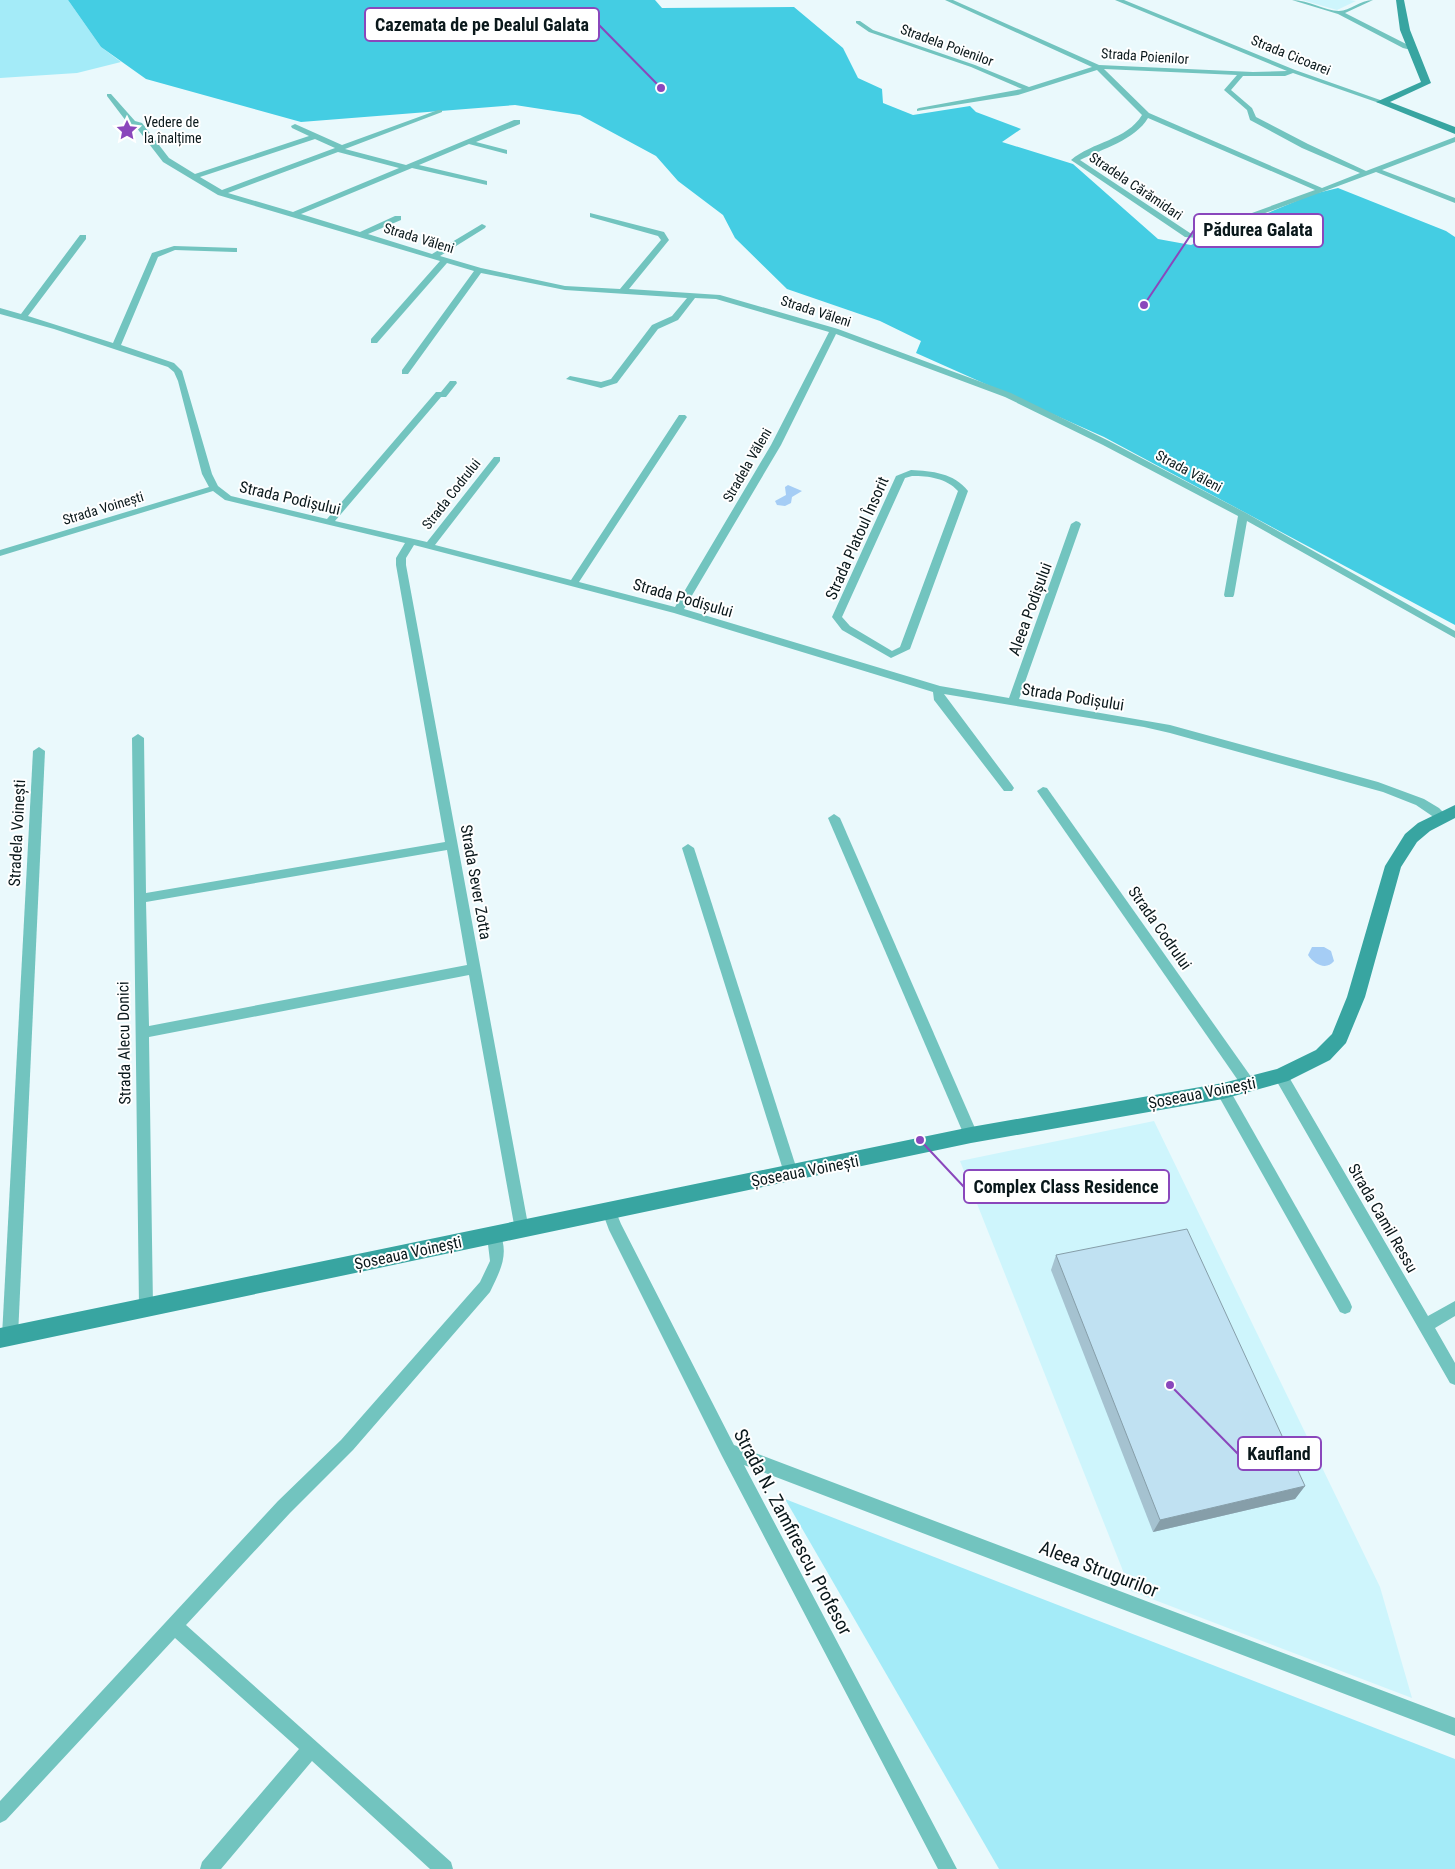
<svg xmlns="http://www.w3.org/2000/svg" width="1455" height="1869" viewBox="0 0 1455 1869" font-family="'Roboto Condensed',sans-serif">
  <rect width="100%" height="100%" fill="#eaf9fc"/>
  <g fill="#cef5fc">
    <polygon points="1302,0 1350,0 1356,1 1337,10"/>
    <polygon points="1154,1121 1380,1587 1412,1698 1131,1591 960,1161"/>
  </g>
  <g fill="#a4ebf8">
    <polygon points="0,0 68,0 101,47 121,62 77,73 0,78"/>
    <polygon points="785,1499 1455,1759 1455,1869 999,1869"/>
  </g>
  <polygon fill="#44cde3" points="68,0 655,0 662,8 794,7 843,48 858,78 882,89 883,103 913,115 970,106 976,112 1021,129 1002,142 1073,164 1158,239 1191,245 1313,194 1338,188 1446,231 1455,237 1455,625 1104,437 916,353 921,341 880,321 787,289 735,238 723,215 678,181 656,156 580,115 515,105 301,122 146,79 101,47"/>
  <g fill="#a5cdf5">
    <polygon points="788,485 802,491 792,497 791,503 785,506 777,505 775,501 786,495 785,487"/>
    <path d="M1312 947H1324L1331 951 1334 961C1326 971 1314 964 1308 955Z"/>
  </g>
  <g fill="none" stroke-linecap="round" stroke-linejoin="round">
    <g fill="#72c4bf" fill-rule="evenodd">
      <path d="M945 0H953L1099 65 1253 72 1287 71 1115 0H1124L1295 70 1383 101V103H1379L1293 73 1285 76H1243L1231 90 1252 108 1256 117 1308 144 1366 171 1455 137V142L1382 170 1455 198V203L1376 172 1198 238 1185 237 1071 160C1092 142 1127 140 1142 115L1097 70 1018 95 917 111V109L919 108 1022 89 971 67 869 32 856 23V21H860L873 30 975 65 1029 87 1092 67ZM1104 69 1237 75 1224 90 1247 110 1250 120 1302 148 1360 173 1322 188 1149 113ZM1148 118 1315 190 1194 234 1190 233 1080 160C1102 149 1135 140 1148 118Z"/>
      <path d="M1292 0C1309 0 1325 11 1339 11 1350 11 1360 0 1373 0L1345 13 1414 48 1411 50 1403 48 1338 14Z"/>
      <path d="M107 94H111L135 121 142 123 169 158 195 174 309 136 292 128 291 126 295 124 342 145 438 110H442V112L345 149 406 165 514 120H520V124L476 142 507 150V154L469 144 419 165 487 181V185L412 168 301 214 360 232 395 216H401V220L368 234 432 254 482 224 486 226 485 228 440 256 481 268 565 286 620 289 661 240 658 236 590 217V213L664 232 669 240 629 289 720 295 838 329 1011 393 1109 441 1246 513 1455 631V638L1247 521 1234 595 1233 597H1225L1224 595 1238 516 1103 445 1005 397 836 334 781 445 684 609 940 686 1009 698 1071 524 1076 521 1079 522 1081 524 1019 699 1170 725 1378 782 1424 799 1439 808 1448 817 1442 821 1438 820 1416 805 1383 792 1170 733 1144 727 944 694 1012 785 1014 788 1012 791H1004L934 700 933 692 674 613 414 545 406 558V565L529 1230 527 1235 522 1236 517 1235 515 1230 469 975 149 1037 153 1307 151 1312 146 1314 141 1312 139 1307 132 738 138 734 144 738 146 893 445 842 396 565V558L405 543 225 500 213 491 0 556V550L209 487 202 474 178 381 174 372 168 367 54 329 0 314V308L21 314 80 235H86V239L28 316 113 343 152 253 174 246 237 248V252H234L175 250 158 257 121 345 174 363 182 371 212 474 218 486 231 496 327 519 436 392H441L450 381H456L457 383 446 397H441L335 521 427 542 494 457H500V461L435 545 571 580 679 415H685L687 417 579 582 675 607 771 445 829 332 716 299 695 298 678 320 658 329 617 383 601 388 566 379 570 376 601 382 611 379 652 325 672 316 687 298 565 290 481 273 408 374H402V370L474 271 447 263 377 343H371V339L440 261 218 195 163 162 136 127 129 125 107 96ZM315 139 335 148 222 190 200 177ZM338 152 399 168 293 212 228 193ZM447 850 467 965 149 1026 146 902Z"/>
      <path d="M911 470C932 471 954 473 968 491L910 649 891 658 842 630 832 617 896 476ZM912 476C929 476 946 478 958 491L900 647 892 651 850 626 842 617 905 478Z"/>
      <polygon points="39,747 45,751 18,1336 15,1341 10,1343 5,1341 2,1336 33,751"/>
      <polygon points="1043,787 1047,788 1254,1081 1256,1085 1254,1089 1249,1091 1244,1089 1039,794 1037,791"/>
      <polygon points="834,814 840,818 978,1135 976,1139 971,1141 966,1139 964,1135 828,818"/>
      <polygon points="688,844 694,848 798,1173 796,1177 791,1179 786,1177 784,1173 682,848"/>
      <polygon points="1281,1070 1286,1072 1428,1316 1455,1301 1455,1316 1435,1328 1455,1363 1455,1385 1450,1383 1276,1080 1274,1076 1276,1072"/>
      <polygon points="1223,1085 1228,1087 1350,1302 1352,1307 1350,1312 1345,1314 1340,1312 1218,1095 1216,1091 1218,1087"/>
      <polygon points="609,1205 614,1207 621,1224 734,1445 1455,1718 1455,1736 744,1465 957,1869 938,1869 722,1456 609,1230 602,1211 604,1207"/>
      <path d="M494 1230 499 1231C510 1254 500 1271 490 1292L353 1450 290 1513 186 1625 451 1862 453 1869H430L312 1761 221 1869H200L202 1862 299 1749 175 1638 6 1820 0 1823V1801L278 1501 341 1440 480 1282 490 1261 487 1236 489 1231Z"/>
    </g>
    <g fill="#38a5a1" fill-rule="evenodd">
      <polygon points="1396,0 1404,0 1410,30 1431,83 1390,102 1455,127 1455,134 1376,102 1421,82 1400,30"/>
      <polygon points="1455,805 1455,818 1430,831 1417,842 1401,867 1365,997 1346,1043 1330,1060 1288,1081 1223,1099 971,1143 0,1348 0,1328 971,1127 1223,1083 1277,1069 1316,1050 1332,1034 1347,997 1385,866 1405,834 1418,823"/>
    </g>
  </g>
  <polygon fill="#a5c2d0" points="1056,1255 1305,1486 1295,1499 1153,1532 1051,1270"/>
  <polygon fill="#869ea9" points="1305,1486 1295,1499 1153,1532 1160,1520"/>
  <polygon fill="#c0e1f2" stroke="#869ea9" points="1187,1229 1305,1486 1160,1520 1056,1255"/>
  <defs>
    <g id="sight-bare" transform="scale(1.725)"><path d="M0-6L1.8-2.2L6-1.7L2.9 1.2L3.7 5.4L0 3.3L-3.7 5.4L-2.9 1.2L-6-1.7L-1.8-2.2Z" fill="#8a47bc" stroke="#fff" stroke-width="2.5" paint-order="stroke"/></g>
  </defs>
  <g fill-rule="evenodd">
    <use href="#sight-bare" x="127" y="130"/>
  </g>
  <g text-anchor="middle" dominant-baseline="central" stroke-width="4" stroke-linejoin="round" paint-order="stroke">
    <g font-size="14" fill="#0a181b" stroke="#fff">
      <text transform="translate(947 45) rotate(20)">Stradela Poienilor</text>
      <text transform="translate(1291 55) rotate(22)">Strada Cicoarei</text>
      <text transform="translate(1145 56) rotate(4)">Strada Poienilor</text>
      <text transform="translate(1136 186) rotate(34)">Stradela Cărămidari</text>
      <text transform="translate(419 238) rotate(17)">Strada Văleni</text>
      <text transform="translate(816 311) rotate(18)">Strada Văleni</text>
      <text transform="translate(747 465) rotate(-60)">Stradela Văleni</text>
      <text transform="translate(1189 471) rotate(28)">Strada Văleni</text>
      <text transform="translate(451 494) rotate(-52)">Strada Codrului</text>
      <text transform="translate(103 508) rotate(-17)">Strada Voinești</text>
    </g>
    <g font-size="14" fill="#0a181b" stroke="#fff" text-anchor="start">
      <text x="144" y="122">Vedere de<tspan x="144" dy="16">la înalțime</tspan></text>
    </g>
    <g font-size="16" fill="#0a181b" stroke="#fff">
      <text transform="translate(290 498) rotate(13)">Strada Podișului</text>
      <text transform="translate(857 538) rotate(-66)">Strada Platoul Însorit</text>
      <text transform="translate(683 598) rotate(16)">Strada Podișului</text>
      <text transform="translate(1030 609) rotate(-70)">Aleea Podișului</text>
      <text transform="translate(1073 697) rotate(9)">Strada Podișului</text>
      <text transform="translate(17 833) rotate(-87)">Stradela Voinești</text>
      <text transform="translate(476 882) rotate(80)">Strada Sever Zotta</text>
      <text transform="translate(1160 928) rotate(55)">Strada Codrului</text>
      <text transform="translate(124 1043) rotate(-91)">Strada Alecu Donici</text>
      <text transform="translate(1202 1093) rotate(-11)">Șoseaua Voinești</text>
      <text transform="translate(805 1171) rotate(-11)">Șoseaua Voinești</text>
      <text transform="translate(1383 1218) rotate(60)">Strada Camil Ressu</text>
      <text transform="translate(408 1253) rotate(-12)">Șoseaua Voinești</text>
    </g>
    <g font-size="19" fill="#0a181b" stroke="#fff">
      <text transform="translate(793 1532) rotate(62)">Strada N. Zamfirescu, Profesor</text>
      <text transform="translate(1099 1569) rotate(21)">Aleea Strugurilor</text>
    </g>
  </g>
  <path fill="none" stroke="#8a47bc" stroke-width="2" d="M661 88L599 25M1144 305L1194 230M920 1140L964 1187M1170 1385L1238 1454"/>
  <g fill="#8a47bc" stroke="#fff" stroke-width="2">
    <circle cx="661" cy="88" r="5"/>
    <circle cx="1144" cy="305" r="5"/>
    <circle cx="920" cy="1140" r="5"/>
    <circle cx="1170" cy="1385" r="5"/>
  </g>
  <g fill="#fff" stroke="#8a47bc" stroke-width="2">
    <rect x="365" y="8" width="234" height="33" rx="5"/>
    <rect x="1194" y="214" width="129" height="33" rx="5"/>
    <rect x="964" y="1170" width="205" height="33" rx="5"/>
    <rect x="1238" y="1437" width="83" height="33" rx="5"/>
  </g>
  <g font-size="18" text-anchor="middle" font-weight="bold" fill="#0a181b">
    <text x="482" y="31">Cazemata de pe Dealul Galata</text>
    <text x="1258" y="236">Pădurea Galata</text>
    <text x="1066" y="1193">Complex Class Residence</text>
    <text x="1279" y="1460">Kaufland</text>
  </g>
</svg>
